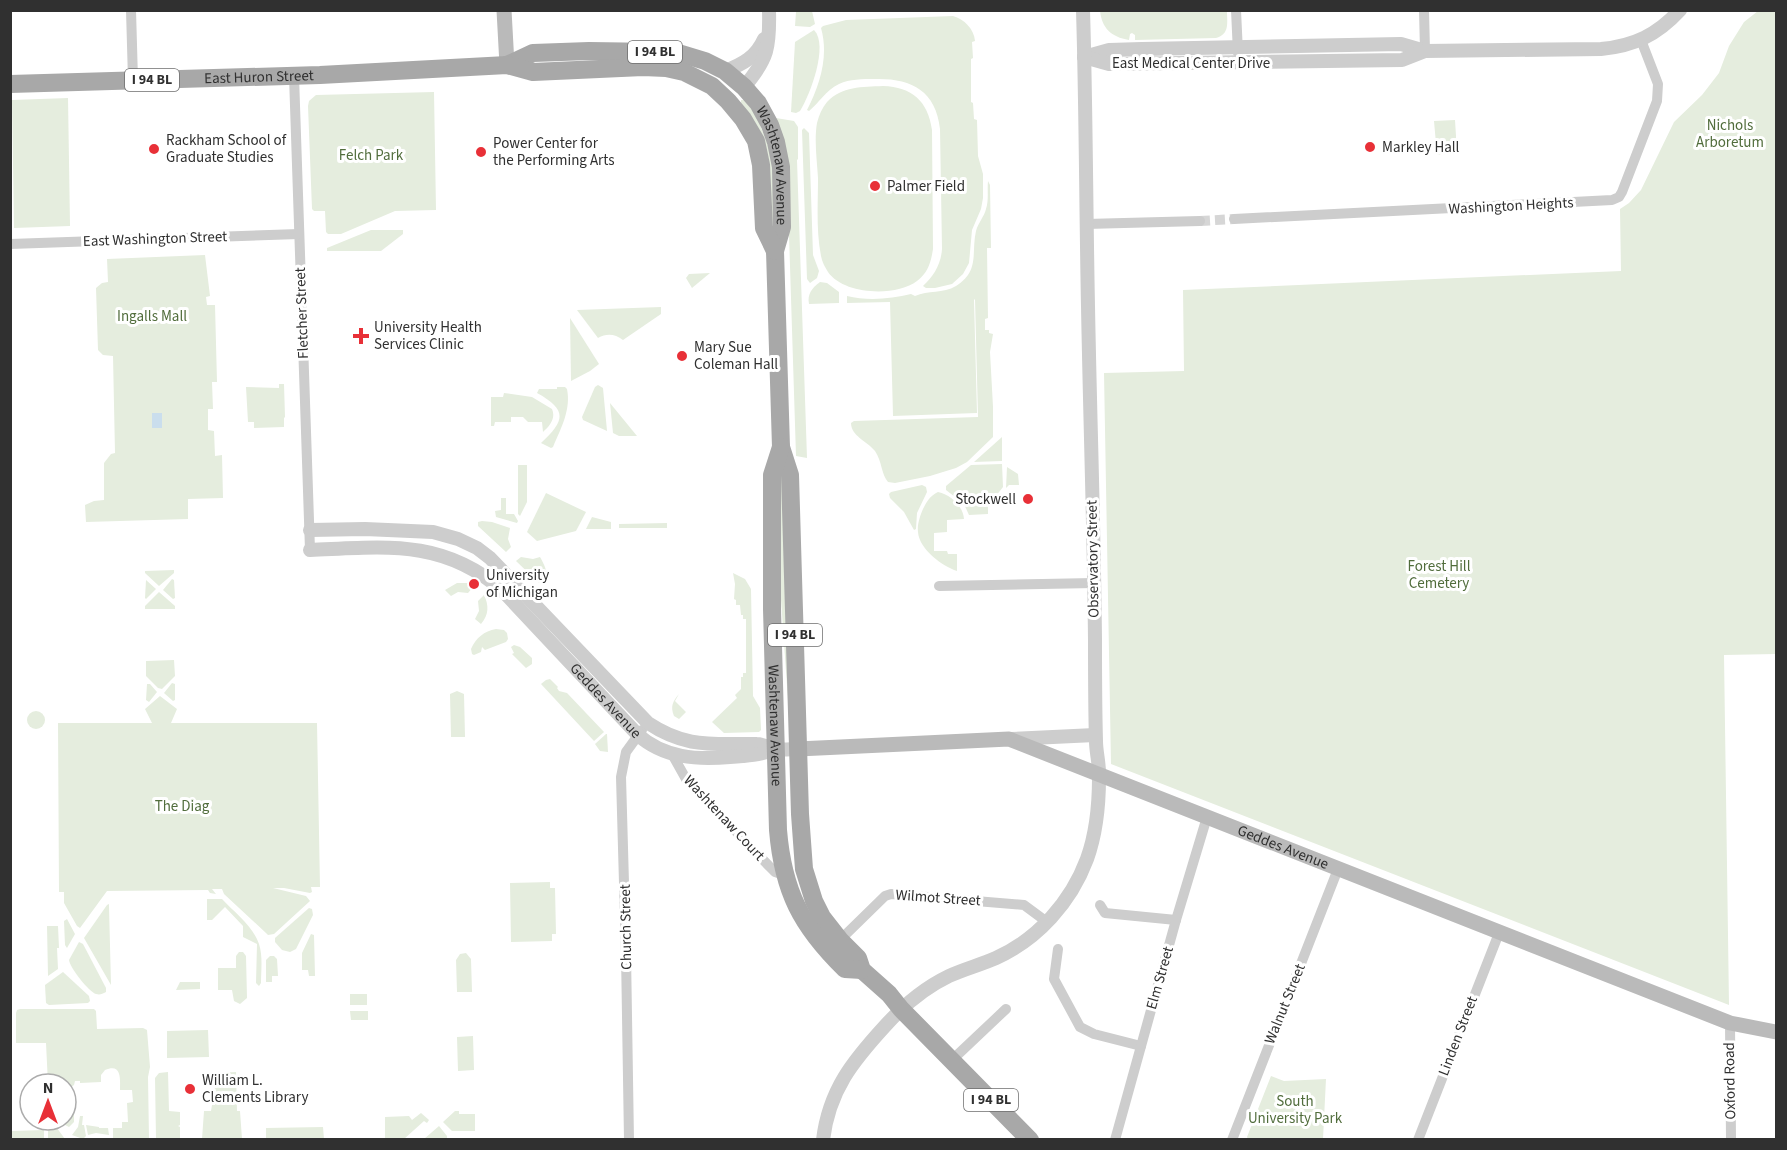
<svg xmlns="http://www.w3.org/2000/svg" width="1787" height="1150" viewBox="0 0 1787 1150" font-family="'Source Sans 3',sans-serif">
  <rect width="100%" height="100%" fill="#fff"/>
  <g fill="#e5edde">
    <path d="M1100 11H1227C1227 23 1230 34 1216 38L1135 40V35L1132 33 1130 34 1129 40C1111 37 1102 28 1100 11Z"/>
    <polygon points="1758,11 1776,11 1776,654 1724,655 1729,1005 1111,764 1104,373 1184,371 1183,290 1621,271 1620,209 1629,203 1641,190 1674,122 1702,95 1719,73 1729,46 1744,22"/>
    <polygon points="807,12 812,11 815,24 810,27 795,26 796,12"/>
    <path d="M953 16C964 19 974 29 975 41L972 42 973 58 971 59V102L973 103 974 119 977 120 978 156 983 174V198L981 209 972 230 969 263 963 274 952 284 935 288H926L923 286C934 276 941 264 942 249L940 129C936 90 910 78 875 79 862 79 850 79 839 84 825 91 819 103 809 111L807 110C820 85 829 56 821 28L823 26 846 20Z"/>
    <path d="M814 30C829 45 810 95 800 111L796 113 791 112 795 42Z"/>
    <path d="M883 86C912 87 928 101 932 130L933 249C931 262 928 273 917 281 896 297 844 295 828 272 825 267 822 262 821 256 816 231 818 203 818 178 817 160 814 140 817 123 819 115 822 108 827 102 842 86 862 87 883 86Z"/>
    <polygon points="434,92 436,210 395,211 341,234 328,234 326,232 325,211 314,211 312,209 308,106 309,101 316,95"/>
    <polygon points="68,98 70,226 14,228 12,100"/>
    <polygon points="741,100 745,100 757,117 773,158 774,230 741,103"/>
    <polygon points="776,118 794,121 798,127 798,159 797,160 807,458 796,456 787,171"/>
    <polygon points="1455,120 1457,153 1437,155 1434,121"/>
    <polygon points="804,128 809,133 813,255 819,271 817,278 810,283 807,279 802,130"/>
    <path d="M988 181 990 185 991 248H987L988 318 985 319V330H989V333L993 334 990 352 993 407V437L967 462 956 468 930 476 895 483 888 482C881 474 882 461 875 451 867 441 851 436 851 423L854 421 978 417 975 299 974 300 977 413 893 416 890 302 847 303V296C867 301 891 299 911 294L915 296C928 290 943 294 956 286 980 271 971 253 976 231 978 223 984 217 986 209 989 200 987 190 988 181Z"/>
    <polygon points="371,230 403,230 403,234 381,251 327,251 327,248"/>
    <polygon points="205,255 210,296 206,297 207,305 215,305 217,382 212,382 213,409 208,409 208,430 214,431 215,456 222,455 223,498 188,499 188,519 86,522 85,505 94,501 104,500 104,463 111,454 115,453 113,356 103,355 98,350 96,288 102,283 108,282 107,259"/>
    <polygon points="710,273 692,288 686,278 689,274"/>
    <path d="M820 282 827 283 839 292V303L809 304C807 294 812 288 820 282Z"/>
    <path d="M661 307V314L623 340C615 334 607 333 598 338L577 310Z"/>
    <polygon points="570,318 599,364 590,371 571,381"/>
    <polygon points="279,384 284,384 285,417 284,418 284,427 254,428 254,422 248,422 246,387 279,388"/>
    <polygon points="598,385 603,388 607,431 583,420 582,417 595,387"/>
    <path d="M557 387H565L567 389C571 409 562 426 553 447L551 448 541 443C565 421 568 410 537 393L539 389H557Z"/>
    <path d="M504 393 532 397 552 409C556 418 550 426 543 432L542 422H528L523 417H511V422H495L494 426H491V397H503Z"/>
    <polygon points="610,403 637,436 619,436 613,433"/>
    <polygon points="1002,437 1002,461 974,462"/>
    <polygon points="1002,464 1003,487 988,506 988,514 969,515 964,504 946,490 946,486 971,465"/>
    <polygon points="518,465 527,465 527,502 520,516 518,514"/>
    <polygon points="1007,467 1018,474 1019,485 1009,485 1006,488"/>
    <polygon points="780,475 782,476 790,728 779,572"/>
    <polygon points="922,485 926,487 927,492 917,513 916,529 914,530 904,512 890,498 889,494 891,492"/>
    <path d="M938 492C951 495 963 506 964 519L947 520V532L934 533V551H947L948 554H957V571C942 566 919 549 918 532 917 525 920 516 923 509 927 501 930 496 938 492Z"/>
    <polygon points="546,493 586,512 576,531 537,541 527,532"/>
    <polygon points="501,498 506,498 506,514 514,514 518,521 517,523 496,517 495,511 501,510"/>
    <polygon points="592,517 611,522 611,529 586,529"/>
    <polygon points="482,521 492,522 510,528 508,539 511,547 506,552 478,526 478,522"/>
    <polygon points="667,523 667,528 619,528 619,524"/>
    <path d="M521 557 533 559 540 557C544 564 550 575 545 583H539L516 561Z"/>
    <polygon points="174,570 174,573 159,586 145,573 145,571"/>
    <polygon points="733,573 745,579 751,589 753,696 760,708 761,730 759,732 724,733 712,722 737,698 735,695 741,689 741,677 743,677 743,673 746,673 746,619 743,619 743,615 741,615 740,605 736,605 736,600 734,599 735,584"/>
    <polygon points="172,579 174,580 175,598 173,599 163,590"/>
    <polygon points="146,580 156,589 146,599 145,598"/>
    <polygon points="457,583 467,583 474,586 468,593 458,592 451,596 445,590"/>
    <polygon points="159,592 175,606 175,609 145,609 145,606"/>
    <path d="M484 595C489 605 489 615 481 624L475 619 479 611 478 601Z"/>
    <path d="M496 629 504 630 507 633 508 639 506 642 485 650 482 647 481 652 474 655 472 654 471 649C476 638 484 631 496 629Z"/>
    <polygon points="514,645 520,647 532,658 532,664 526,668 512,654 514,653 511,647"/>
    <polygon points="174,660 175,676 162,689 158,688 146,676 146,661"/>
    <polygon points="550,679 558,687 557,688 559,691 567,693 604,732 594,741 541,684 546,680"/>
    <polygon points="172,683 175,684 175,700 173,701 164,693"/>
    <polygon points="147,684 150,684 157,692 149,702 146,700"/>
    <polygon points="457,691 464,694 465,737 451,737 450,694"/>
    <path d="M679 694 675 701 686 712 679 719 674 716C670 706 673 701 679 694Z"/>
    <polygon points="160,696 177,709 171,723 317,723 320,887 311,887 312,892 310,893 284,888 273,888 306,896 310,901 274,934 268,935 266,933 224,894 222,889 212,889 216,894 210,893 208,890 107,891 80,928 77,926 64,903 64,892 59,892 58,723 152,723 145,709"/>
    <circle cx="36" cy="720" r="9"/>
    <polygon points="606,734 607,734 608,752 600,751 595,744"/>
    <polygon points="550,882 550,888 555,888 556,934 552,934 552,941 511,942 510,883"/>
    <path d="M207 899H222C234 912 253 926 259 944 263 956 261 971 261 983L259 986 256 983 257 944 243 937V926L225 907 212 920H207Z"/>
    <polygon points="109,904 109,906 111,985 84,938 107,905"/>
    <polygon points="309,908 312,909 313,915 296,949 290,952 282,950 275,942 275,938"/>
    <polygon points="67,919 75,934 67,948 65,945 64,921"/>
    <polygon points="47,926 58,926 59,948 57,948 58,969 48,976"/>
    <polygon points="311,934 314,935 315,976 309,976 308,970 302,970 302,953"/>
    <path d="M79 942 83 944 106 988V992C102 994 100 995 96 994 89 992 70 968 69 960Z"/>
    <polygon points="239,952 243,952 246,956 247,998 240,1004 234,1001 232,990 218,990 218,968 236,968 236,956"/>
    <polygon points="466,953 471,959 472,992 457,992 456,960 460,954"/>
    <polygon points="270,956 274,956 277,959 278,976 272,976 272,982 266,982 266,960"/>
    <polygon points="63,972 89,996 90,1001 88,1003 49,1005 46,1003 45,985"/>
    <polygon points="180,982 200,982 200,989 176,990"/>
    <rect x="350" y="994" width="17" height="11"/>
    <path d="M20 1009H94L96 1011 97 1029 143 1028 147 1030 150 1067 148 1077 149 1139H113V1128H122V1122H128L127 1103 133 1102 132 1090H120C120 1079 122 1063 105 1070L101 1075V1082L80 1083V1081H75L74 1085 71 1087H66V1084H48L46 1043H16V1013L17 1010Z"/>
    <polygon points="350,1011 368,1011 368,1020 351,1020"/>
    <polygon points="208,1030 209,1057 167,1058 167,1031"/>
    <polygon points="473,1036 474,1070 458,1071 457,1037"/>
    <polygon points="168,1072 169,1111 180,1112 180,1125 178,1126 180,1127 180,1139 156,1139 155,1078 159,1073"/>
    <polygon points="236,1072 237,1111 240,1111 242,1139 202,1139 204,1111 211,1111 212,1105 215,1105 214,1073"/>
    <polygon points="1271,1076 1284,1081 1326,1079 1323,1139 1248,1139 1247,1137"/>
    <polygon points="66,1097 70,1097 74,1099 74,1122 69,1127 65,1125 63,1120 66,1120"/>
    <polygon points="455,1111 459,1111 459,1114 475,1114 475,1131 452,1131 443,1122"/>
    <polygon points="421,1113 429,1120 427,1123 424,1121 404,1139 385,1139 385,1117 409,1116 412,1120"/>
    <polygon points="80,1116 83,1116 82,1125 84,1125 86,1136 83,1139 72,1135 78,1127"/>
    <polygon points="48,1120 51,1120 65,1139 48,1139"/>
    <polygon points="86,1125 99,1127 99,1128 108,1128 109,1135 96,1133 88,1135"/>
    <polygon points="439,1126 447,1136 447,1139 424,1139"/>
    <polygon points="323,1127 324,1139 266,1139 266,1128"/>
    <polygon points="44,1130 44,1139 11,1139 11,1131"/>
  </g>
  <rect fill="#cadeed" x="152" y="413" width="10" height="15"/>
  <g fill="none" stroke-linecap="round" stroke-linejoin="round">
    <polyline stroke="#d6d6d6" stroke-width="10" stroke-dasharray="10 5" stroke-linecap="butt" points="1200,221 1234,219"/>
    <g stroke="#cdcdcd" stroke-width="10">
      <polyline points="131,10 133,80"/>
      <polyline points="1236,10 1238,53"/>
      <polyline points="1424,10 1425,51"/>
      <polyline points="294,76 310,550"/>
      <polyline points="1234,219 1612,200 1619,197 1622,192 1657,101 1658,84 1641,40"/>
      <polyline points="1086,224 1200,221"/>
      <polyline points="10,244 299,234"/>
      <polyline points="939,586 1094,583"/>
      <polyline points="672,754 686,779 769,866 775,872 784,875"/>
      <polyline points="1100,905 1105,913 1176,920"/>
      <polyline points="840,940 885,896 891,894 1024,905 1047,922"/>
      <polyline points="1058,949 1054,979 1080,1027 1094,1034 1141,1046"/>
      <polyline points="1730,1023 1731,1140"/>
      <polyline points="952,1060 1006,1009"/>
      <polyline points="629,1140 626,954 621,777 626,752 642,730"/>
      <polyline points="1115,1140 1176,920 1207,817"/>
      <polyline points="1232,1140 1338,869"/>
      <polyline points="1418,1140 1499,933"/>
    </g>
    <g stroke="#cdcdcd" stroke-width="14">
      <path d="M1084 57 1109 50 1142 49 1401 44 1425 51 1601 49C1634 46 1657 35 1680 10"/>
      <polyline points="1084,57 1109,64 1402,60 1425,51"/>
      <path d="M725 71C743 64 756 57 764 39"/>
      <path d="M744 87C768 59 770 47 769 10"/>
      <path d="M310 530 365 529 433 532 458 539 477 548 490 558 648 723C687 749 713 743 757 744 763 744 769 748 775 749 782 750 791 749 798 749"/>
      <path id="s1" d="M310 550C383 547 442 538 502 590L638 735C664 758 697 760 730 757 747 756 760 755 776 749"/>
      <polyline points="1011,739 1095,735"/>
      <path d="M823 1140C829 1090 853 1061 885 1026 903 1006 924 988 949 976 964 969 980 965 996 958 1038 939 1071 902 1087 859 1096 834 1099 805 1099 778 1100 766 1096 753 1096 741 1095 707 1095 673 1095 640 1094 529 1090 418 1088 306 1086 208 1086 109 1083 10"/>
    </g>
    <g stroke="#bababa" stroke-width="15">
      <polyline points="504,10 507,65"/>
      <path id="s2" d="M798 749 1009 739 1730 1023 1776 1032"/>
    </g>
    <g stroke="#a8a8a8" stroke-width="18">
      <path id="s3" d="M507 65 533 53 589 51 660 52 682 54 705 61 725 71 744 87 758 103 770 125 776 142 781 167 782 227 775 251 781 447 790 475 800 814 804 869 814 901 822 917 840 940 858 958 862 970 889 994 901 1009 1030 1140"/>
      <path id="s4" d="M10 84 320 75 507 65 533 72 643 67 666 68 684 72 712 86 728 101 743 119 756 141 761 165 764 228 775 251"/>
      <path id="s5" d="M781 447 772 475V609L778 830C783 891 801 926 845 969L862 970"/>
    </g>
  </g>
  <g fill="#e83037" stroke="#fff" stroke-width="2">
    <circle cx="1370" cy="147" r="6"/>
    <circle cx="154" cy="149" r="6"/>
    <circle cx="481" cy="152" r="6"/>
    <circle cx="875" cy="186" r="6"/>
    <path d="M358 327h6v6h6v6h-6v6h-6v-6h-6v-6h6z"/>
    <circle cx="682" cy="356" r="6"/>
    <circle cx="1028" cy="499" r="6"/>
    <circle cx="474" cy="584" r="6"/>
    <circle cx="190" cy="1089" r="6"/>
  </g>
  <g text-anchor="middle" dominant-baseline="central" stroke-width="6" stroke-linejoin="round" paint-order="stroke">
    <g fill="#fff" stroke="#6e6e6e" stroke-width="1.5">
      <rect x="628" y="41" width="54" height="22" rx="4.5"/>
      <rect x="125" y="69" width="54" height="22" rx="4.5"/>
      <rect x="768" y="624" width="54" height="22" rx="4.5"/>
      <rect x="964" y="1089" width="54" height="22" rx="4.5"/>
    </g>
    <g font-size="14" font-weight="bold" fill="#303030">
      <text x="655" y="52">I 94 BL</text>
      <text x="152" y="80">I 94 BL</text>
      <text x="795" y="635">I 94 BL</text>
      <text x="991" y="1100">I 94 BL</text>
    </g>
    <g font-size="15" fill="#303030" stroke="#fff">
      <text x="1191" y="63">East Medical Center Drive</text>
      <text stroke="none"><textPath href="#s4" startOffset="249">East Huron Street</textPath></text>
      <text stroke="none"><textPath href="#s3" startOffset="336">Washtenaw Avenue</textPath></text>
      <text transform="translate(1511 206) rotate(-3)">Washington Heights</text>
      <text transform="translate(155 239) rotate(-2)">East Washington Street</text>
      <text transform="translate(302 313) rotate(-92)">Fletcher Street</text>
      <text transform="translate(1093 559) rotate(-91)">Observatory Street</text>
      <text stroke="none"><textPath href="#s1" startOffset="354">Geddes Avenue</textPath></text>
      <text stroke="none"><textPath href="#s5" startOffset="280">Washtenaw Avenue</textPath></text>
      <text transform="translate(724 818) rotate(47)">Washtenaw Court</text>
      <text stroke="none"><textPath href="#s2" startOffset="506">Geddes Avenue</textPath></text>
      <text transform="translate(938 898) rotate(4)">Wilmot Street</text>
      <text transform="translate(626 927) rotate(-91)">Church Street</text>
      <text transform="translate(1160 978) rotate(-74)">Elm Street</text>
      <text transform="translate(1285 1004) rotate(-68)">Walnut Street</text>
      <text transform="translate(1458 1036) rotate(-69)">Linden Street</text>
      <text transform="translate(1730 1081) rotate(-91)">Oxford Road</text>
    </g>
    <g font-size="15" fill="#516d3c" stroke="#fff">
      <text x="1730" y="125">Nichols<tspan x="1730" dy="17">Arboretum</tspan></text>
      <text x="371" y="155">Felch Park</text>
      <text x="152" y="316">Ingalls Mall</text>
      <text x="1439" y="566">Forest Hill<tspan x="1439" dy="17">Cemetery</tspan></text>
      <text x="182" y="806">The Diag</text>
      <text x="1295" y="1101">South<tspan x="1295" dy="17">University Park</tspan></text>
    </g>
    <g font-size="15" fill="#303030" stroke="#fff" text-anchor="start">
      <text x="166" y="140">Rackham School of<tspan x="166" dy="17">Graduate Studies</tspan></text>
      <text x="493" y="143">Power Center for<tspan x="493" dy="17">the Performing Arts</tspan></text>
      <text x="1382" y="147">Markley Hall</text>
      <text x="887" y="186">Palmer Field</text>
      <text x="374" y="327">University Health<tspan x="374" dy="17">Services Clinic</tspan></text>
      <text x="694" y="347">Mary Sue<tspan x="694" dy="17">Coleman Hall</tspan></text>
      <text x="1016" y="499" text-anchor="end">Stockwell</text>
      <text x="486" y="575">University<tspan x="486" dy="17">of Michigan</tspan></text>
      <text x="202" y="1080">William L.<tspan x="202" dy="17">Clements Library</tspan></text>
    </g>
  </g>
  <rect width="1787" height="1150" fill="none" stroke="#303030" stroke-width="24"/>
  <g transform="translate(48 1102)"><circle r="28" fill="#ffffff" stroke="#acacac" stroke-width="1.5"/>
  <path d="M0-4.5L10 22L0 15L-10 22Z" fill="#e83037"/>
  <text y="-9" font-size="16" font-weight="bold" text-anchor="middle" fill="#303030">N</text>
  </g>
</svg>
